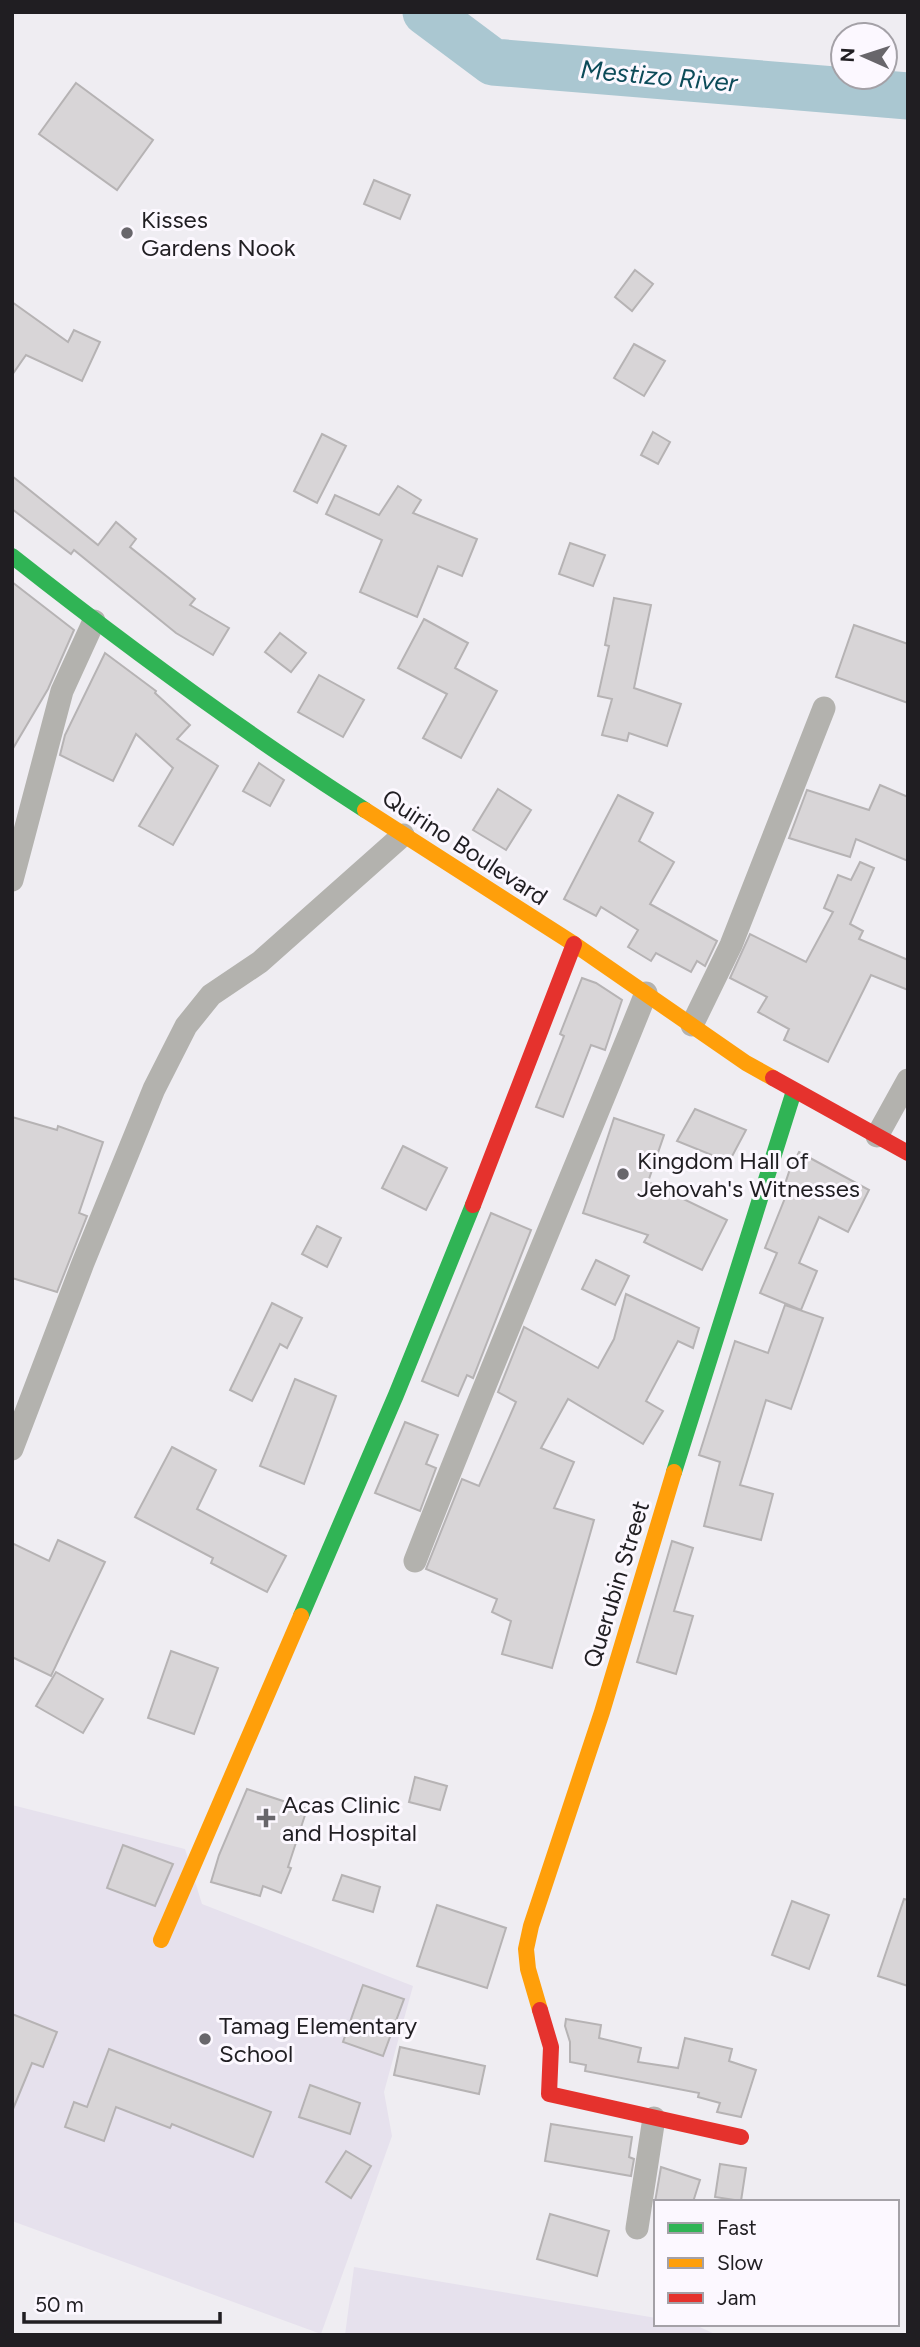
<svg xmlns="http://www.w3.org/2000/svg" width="920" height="2347" viewBox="0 0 920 2347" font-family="Figtree,sans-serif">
  <rect width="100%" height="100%" fill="#efedf2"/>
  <g fill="#e6e1ed">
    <polygon points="12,1805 185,1849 202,1904 413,1986 384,2092 392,2136 321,2334 12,2221"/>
    <polygon points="354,2267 656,2318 656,2324 693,2324 717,2335 345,2335"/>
  </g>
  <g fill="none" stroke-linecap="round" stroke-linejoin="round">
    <polyline stroke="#aac7d1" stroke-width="47" points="426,12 493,62 908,96"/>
  </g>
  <g fill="#d8d5d7" stroke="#b6b3b4" stroke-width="2">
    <polygon points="76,83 153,140 117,190 39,134"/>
    <polygon points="374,180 410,195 400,219 364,204"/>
    <polygon points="635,270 653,284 632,311 615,297"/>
    <polygon points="12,302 68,342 74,330 100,342 82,381 26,355 12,375"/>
    <polygon points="634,344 665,361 644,396 614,378"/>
    <polygon points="653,432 670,442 658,464 641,455"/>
    <polygon points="322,434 346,446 317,503 294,491"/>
    <polygon points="12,476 98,545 116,522 136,539 130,547 195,599 190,605 229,628 213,655 176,633 74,550 71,554 12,509"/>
    <polygon points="398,486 421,500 413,513 477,539 462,576 438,566 417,617 360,592 382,540 326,514 335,495 379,515"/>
    <polygon points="570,543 605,555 593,586 559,574"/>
    <polygon points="12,582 74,630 48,689 12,750"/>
    <polygon points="614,598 651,605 634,688 681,704 667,746 629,733 627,741 602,735 612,699 598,696 609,646 605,645"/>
    <polygon points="424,619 468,643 455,668 497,691 461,758 423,738 447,694 398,668"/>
    <polygon points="854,625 908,644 908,703 836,677"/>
    <polygon points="280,633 306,653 291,672 265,652"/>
    <polygon points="105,653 156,691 155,693 190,725 177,739 218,766 173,845 139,826 173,768 136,734 113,781 60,755 65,735"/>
    <polygon points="319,675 364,700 343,737 298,712"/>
    <polygon points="259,763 284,780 270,806 243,791"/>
    <polygon points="880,785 908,797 908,861 856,839 850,857 789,838 807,790 869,810"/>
    <polygon points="498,789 531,810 506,850 473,830"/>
    <polygon points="618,795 653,813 639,841 674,862 650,904 717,941 705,966 697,961 691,972 656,953 651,961 628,947 638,930 601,907 596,916 564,899"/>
    <polygon points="860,862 874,868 850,924 863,931 859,939 908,960 908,990 871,975 828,1062 784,1040 789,1029 758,1012 767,997 730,978 750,934 806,962 833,912 824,908 838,875 851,880"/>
    <polygon points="582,978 596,983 622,1000 605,1050 591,1045 563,1117 536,1107 564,1036 560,1034"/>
    <polygon points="695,1109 746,1130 729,1162 677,1141"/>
    <polygon points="12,1117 57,1130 58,1126 103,1142 79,1213 87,1216 57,1292 12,1278"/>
    <polygon points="614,1118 664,1135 648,1182 727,1220 702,1270 644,1242 648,1235 583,1213"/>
    <polygon points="403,1146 447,1168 426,1210 382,1188"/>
    <polygon points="799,1152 869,1190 848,1232 819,1217 799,1263 817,1271 801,1310 760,1293 777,1253 765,1248 785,1198 781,1196 789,1172"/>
    <polygon points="491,1213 531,1230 473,1378 467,1375 458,1396 422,1381"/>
    <polygon points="317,1226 341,1238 327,1267 302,1254"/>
    <polygon points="596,1260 629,1276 615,1305 582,1289"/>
    <polygon points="626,1294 699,1328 693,1348 678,1341 646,1401 663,1411 643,1444 568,1399 541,1448 574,1462 554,1508 594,1520 552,1668 502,1654 511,1621 492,1612 497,1599 426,1569 462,1479 479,1486 516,1402 498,1392 524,1327 598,1368 614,1339"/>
    <polygon points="272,1303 302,1318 287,1348 280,1344 252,1401 230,1390"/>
    <polygon points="785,1305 823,1318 791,1409 766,1400 740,1485 773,1494 761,1540 704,1526 720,1462 699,1455 735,1341 768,1353"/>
    <polygon points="295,1379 336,1396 304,1484 260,1466"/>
    <polygon points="405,1422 438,1435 426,1464 436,1468 420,1511 375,1493"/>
    <polygon points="172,1447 216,1470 197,1509 286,1556 267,1592 211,1563 213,1558 135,1517"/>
    <polygon points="58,1540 105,1562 51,1676 12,1657 12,1543 49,1561"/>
    <polygon points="672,1541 693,1548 674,1611 693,1616 676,1674 637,1662"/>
    <polygon points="171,1651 218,1668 194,1734 148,1718"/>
    <polygon points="56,1672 103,1699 83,1733 36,1706"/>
    <polygon points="415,1777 447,1786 440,1810 409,1802"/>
    <polygon points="247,1789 307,1809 288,1867 291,1868 281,1893 263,1886 260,1896 211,1882 219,1855"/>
    <polygon points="123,1845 173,1864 155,1906 107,1888"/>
    <polygon points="342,1875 380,1887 373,1912 333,1900"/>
    <polygon points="904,1899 908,1900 908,1986 878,1976"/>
    <polygon points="792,1901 829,1915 809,1969 772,1955"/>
    <polygon points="437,1905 506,1928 487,1988 417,1966"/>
    <polygon points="363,1985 404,1999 383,2056 343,2042"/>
    <polygon points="12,2014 57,2032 43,2067 32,2063 13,2109"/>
    <polygon points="566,2019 601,2025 599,2038 641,2048 638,2062 678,2068 685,2038 732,2049 729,2061 756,2070 741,2117 717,2112 720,2103 698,2097 699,2093 585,2071 586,2065 570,2062 570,2042 565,2026"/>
    <polygon points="400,2047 485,2066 479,2094 394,2075"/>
    <polygon points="109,2049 271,2112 253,2157 172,2124 170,2128 116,2107 104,2141 65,2127 74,2102 87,2107"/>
    <polygon points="310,2085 360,2103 350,2134 299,2117"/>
    <polygon points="551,2124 632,2137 629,2157 634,2159 631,2176 545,2161"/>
    <polygon points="346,2151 371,2166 351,2198 326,2182"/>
    <polygon points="720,2164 746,2168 741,2201 715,2197"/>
    <polygon points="661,2167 700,2180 693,2202 655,2202"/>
    <polygon points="550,2214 609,2231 597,2276 537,2259"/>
  </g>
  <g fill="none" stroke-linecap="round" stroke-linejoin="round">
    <g stroke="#b3b2ae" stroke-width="23">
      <polyline points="12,880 62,691 94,621"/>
      <polyline points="692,1025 731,945 824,708"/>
      <polyline points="877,1136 908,1080"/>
      <polyline points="12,1449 83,1263 154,1089 186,1026 211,995 260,962 403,835"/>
      <path d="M415 1561C489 1370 570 1182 646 993"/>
      <polyline points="637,2228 654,2118"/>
    </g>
    <g stroke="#30b455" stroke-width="16">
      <path d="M12 556C126 646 243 732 365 810"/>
      <polyline points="674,1472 794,1091"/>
      <polyline points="301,1616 396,1395 473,1205"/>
    </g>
    <g stroke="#ff9f0a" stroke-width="16">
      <polyline points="365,810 574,944 746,1063 773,1078"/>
      <polyline points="161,1940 301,1616"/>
      <polyline points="540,2010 528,1969 526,1949 531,1926 602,1712 674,1472"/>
    </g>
    <g stroke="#e5322d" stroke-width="16">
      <polyline points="773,1078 908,1153"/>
      <polyline points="473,1205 574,944"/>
      <polyline points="540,2010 551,2047 549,2094 741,2137"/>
    </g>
  </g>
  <g fill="#68666b" stroke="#fcf8ff" stroke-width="2.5">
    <circle cx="127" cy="233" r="7"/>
    <circle cx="623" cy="1174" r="7"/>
    <path d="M262.5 1807.5h7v7h7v7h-7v7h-7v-7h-7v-7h7z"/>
    <circle cx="205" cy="2039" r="7"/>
  </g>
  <g text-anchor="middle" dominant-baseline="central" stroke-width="6" stroke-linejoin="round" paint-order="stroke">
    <g font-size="24" fill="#201e22" stroke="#fcf8ff" text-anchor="start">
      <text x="141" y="219">Kisses<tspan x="141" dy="28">Gardens Nook</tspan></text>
      <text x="637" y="1160">Kingdom Hall of<tspan x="637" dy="28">Jehovah's Witnesses</tspan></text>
      <text x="282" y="1804">Acas Clinic<tspan x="282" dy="28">and Hospital</tspan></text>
      <text x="219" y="2025">Tamag Elementary<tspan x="219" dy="28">School</tspan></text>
    </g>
    <g font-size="24" fill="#201e22" stroke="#fcf8ff">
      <text transform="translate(465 847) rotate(33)">Quirino Boulevard</text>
      <text transform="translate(616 1584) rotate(-73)">Querubin Street</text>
    </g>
    <g font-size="26" font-style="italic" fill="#0c4b59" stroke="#fcf8ff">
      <text transform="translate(659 76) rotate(5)">Mestizo River</text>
    </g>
  </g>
  <rect width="920" height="2347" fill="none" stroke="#201e22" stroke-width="28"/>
  <rect x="654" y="2200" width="245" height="126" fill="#fcf8ff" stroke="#a4a1a7" stroke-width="2"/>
  <rect x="668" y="2223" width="35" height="10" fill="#30b455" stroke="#a4a1a7" stroke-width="2"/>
  <text x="717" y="2235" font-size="21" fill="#201e22">Fast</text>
  <rect x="668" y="2258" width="35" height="10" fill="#ff9f0a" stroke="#a4a1a7" stroke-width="2"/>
  <text x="717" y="2270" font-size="21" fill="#201e22">Slow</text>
  <rect x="668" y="2293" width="35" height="10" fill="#e5322d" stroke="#a4a1a7" stroke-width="2"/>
  <text x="717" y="2305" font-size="21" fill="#201e22">Jam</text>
  <g transform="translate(864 56) rotate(273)"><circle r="33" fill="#fcf8ff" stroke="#a4a1a7" stroke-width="2"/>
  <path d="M0-5L12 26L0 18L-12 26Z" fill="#68666b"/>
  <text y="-10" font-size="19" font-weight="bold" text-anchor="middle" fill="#201e22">N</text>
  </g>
  <path d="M24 2312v10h196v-10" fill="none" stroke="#201e22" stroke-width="3.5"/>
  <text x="35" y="2312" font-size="21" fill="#201e22" stroke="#fcf8ff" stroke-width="5" paint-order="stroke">50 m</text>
</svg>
